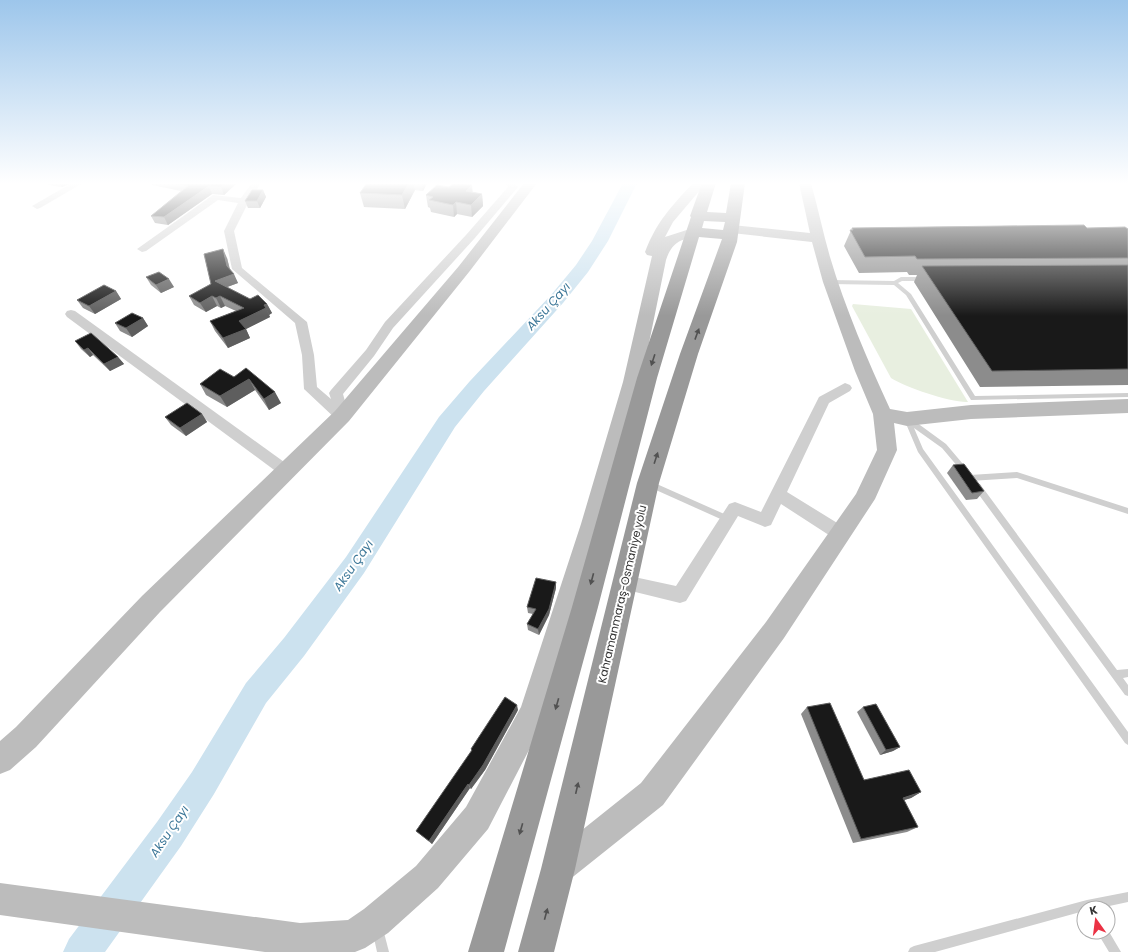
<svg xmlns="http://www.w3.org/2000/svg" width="1128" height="952" viewBox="0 0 1128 952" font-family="Poppins,sans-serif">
  <rect width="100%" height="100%" fill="#fff"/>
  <path fill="#e8efe0" d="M853 304 911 309 968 402C951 403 905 387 891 378L852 306Z"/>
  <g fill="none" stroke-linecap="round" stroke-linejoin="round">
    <polygon fill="#cce2ef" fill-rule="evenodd" points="623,183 637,183 608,241 588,272 563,303 484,391 455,427 364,573 304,656 266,703 214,794 181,846 105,952 63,952 69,939 157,822 192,772 246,683 284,638 346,557 439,417 470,381 551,295 576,265 592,241"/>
    <g fill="#cfcfcf" fill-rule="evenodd">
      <polygon points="901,277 925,277 928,279 925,281 902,281 898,283 911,294 975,396 1128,393 1128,397 971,400 906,295 894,285 831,284 828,282 831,280 894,281"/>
      <polygon points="905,417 909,417 946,444 968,470 969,472 968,474 964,474 942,448 914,428 923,449 1128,732 1128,745 1125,743 918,452 904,419"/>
      <polygon points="1017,472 1128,508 1128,514 1017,478 970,481 968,480 966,478 968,476 970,475"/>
      <polygon points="650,481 731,517 732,519 731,521 728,522 725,521 647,486 646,484 647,482"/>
      <polygon points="977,483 980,484 1117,670 1128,669 1128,677 1123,678 1128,685 1128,696 1125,695 974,488 973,486 974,484"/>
      <polygon points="1128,892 1128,902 1100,908 1084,908 1084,911 935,952 908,952 910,948 914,946 1087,900"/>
      <polygon points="378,923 382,925 389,952 377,952 372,929 374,925"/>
      <polygon points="1108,930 1121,952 1109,952 1097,932 1108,932"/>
    </g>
    <g fill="#cfcfcf" fill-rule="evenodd">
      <polygon points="72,183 83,183 40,208 37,209 32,206"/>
      <polygon points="252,183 261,183 249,201 234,231 242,268 307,322 314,355 317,387 331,399 329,393 331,390 366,350 385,322 466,235 508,187 505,183 514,183 518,187 474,239 393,328 374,356 343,394 349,416 347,420 342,421 337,420 304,389 302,355 295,323 232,269 224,231 238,203 218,200 146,251 142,252 137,249 213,195 241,198"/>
      <polygon points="71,310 75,311 291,467 293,471 291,475 286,477 281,475 67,317 65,314 67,311"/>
      <polygon points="845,383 850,385 852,388 850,391 829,403 787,492 847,529 849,534 847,539 841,541 835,539 781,504 771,525 765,527 738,516 686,601 680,603 619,588 616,583 619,578 625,575 676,586 729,504 735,502 761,512 819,397"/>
    </g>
    <g fill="#bcbcbc" fill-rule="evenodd">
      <polygon points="524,183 537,183 469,272 349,421 160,612 36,747 10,770 0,774 0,741 16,727 142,596 335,411 459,266"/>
      <path d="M693 183H706L673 222 665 237 693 228 698 229 700 232 698 235C680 240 672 242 666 260L641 382 603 524 543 723 488 829 438 888 388 933 365 948 355 952H265L0 915V883L300 923 348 920 364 909 416 866 466 807 521 707 581 524 623 382 652 256 647 255 645 252C657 221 671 207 693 183Z"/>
      <path d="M799 183H811C818 208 823 233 830 257 845 308 868 361 890 409L907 412 971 405 1128 399V413L971 419 907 426 894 423 897 450 875 499 784 638 663 805 569 880 558 885 547 880 542 869 547 858 641 783 766 622 856 494 877 450 873 414 855 371 823 282 812 242 732 233 727 232 725 229 727 226 732 225 810 233Z"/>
    </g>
    <path fill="#999" fill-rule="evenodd" d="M702 183H716L707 212 726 213 731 183H745L737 242 698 354 659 483 575 869 554 952H518L541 869 637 483 680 354 722 239 699 237 657 378 598 607 504 952H468L572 607 637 378 691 217 690 216ZM704 221 725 222 723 230 702 228Z"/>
  </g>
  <g fill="#8c8c8c">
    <polygon points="48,183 72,183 62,187 49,185"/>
    <polygon points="151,183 237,183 224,195 212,194 168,225 155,223 151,216 181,191 152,185"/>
    <polygon points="367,183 427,183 423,191 415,190 405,209 364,207 360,193"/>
    <polygon points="263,190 266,197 260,208 248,208 245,201"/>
    <polygon points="472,192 482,194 483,206 472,217 457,214 454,217 431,212 430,208 428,207 426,195"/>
    <polygon points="852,228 1087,228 1128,229 1128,385 980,387 914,282 917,275 909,275 907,272 859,273 844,246"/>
    <polygon points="227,258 230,269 238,283 227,287 250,299 267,304 272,313 269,315 270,317 246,329 250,338 228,348 215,331 210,321 236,311 225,306 221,308 217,306 206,312 194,305 189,296 211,284"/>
    <polygon points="146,277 174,287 161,293 151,285"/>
    <polygon points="116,291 121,299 95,314 83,308 77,300"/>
    <polygon points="143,318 148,326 132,337 120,331 115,323"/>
    <polygon points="75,341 118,357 124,364 110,371 93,355 90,357 81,349"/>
    <polygon points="246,368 281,403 269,410 255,390 227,407 206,395 200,384 234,377"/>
    <polygon points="202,414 207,422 186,436 171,425 165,417"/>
    <polygon points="953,465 984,491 977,499 966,500 947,473"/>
    <polygon points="556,588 549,615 539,635 528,630 527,624 533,614 528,613 527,607"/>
    <polygon points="807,707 864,780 921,792 911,798 904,800 918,827 907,832 853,843 801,714"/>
    <polygon points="863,707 900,747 893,751 880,755 857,712"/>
    <polygon points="518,710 485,770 471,789 470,788 432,844 416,831 472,751 471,749"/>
  </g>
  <g fill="#5e5e5e">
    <polygon points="59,183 72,183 62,187"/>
    <polygon points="226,183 237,183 224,195 221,187"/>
    <polygon points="409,183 413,183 415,190 405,209 402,195"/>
    <polygon points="422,183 427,183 423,191"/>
    <polygon points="472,185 473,197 466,191"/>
    <polygon points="209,186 212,194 168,225 164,217"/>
    <polygon points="263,190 266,197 260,208 257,201"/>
    <polygon points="482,194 483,206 472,217 471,205"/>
    <polygon points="456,202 457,214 454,217 453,205"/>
    <polygon points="223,249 227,258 231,275 234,274 238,283 219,290 215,281 227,266"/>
    <polygon points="169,279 174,287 161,293 156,285"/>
    <polygon points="116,291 121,299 95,314 89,306"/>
    <polygon points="212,296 217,306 206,312 200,303"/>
    <polygon points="220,296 225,306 221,308 216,298"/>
    <polygon points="267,304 272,313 269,315 264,305"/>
    <polygon points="266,308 270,317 246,329 250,338 228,348 223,338 239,321"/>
    <polygon points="143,318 148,326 132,337 126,328"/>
    <polygon points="88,348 93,355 90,357 84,350"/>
    <polygon points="118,357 124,364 110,371 104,364"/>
    <polygon points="249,379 255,390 227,407 220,396"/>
    <polygon points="275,392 281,403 269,410 264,399"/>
    <polygon points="202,414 207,422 186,436 180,428"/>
    <polygon points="556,582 556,588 549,615 539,635 538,629"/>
    <polygon points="517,705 518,710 485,770 471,789 469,785"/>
    <polygon points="900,747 893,751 880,755 886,750"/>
    <polygon points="468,784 470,788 432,844 429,841"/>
    <polygon points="921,792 911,798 894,803 903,798"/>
  </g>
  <g fill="#191919" stroke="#5e5e5e">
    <polygon points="173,183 226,183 221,187 209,186 164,217 151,216 188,186"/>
    <polygon points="367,183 409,183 402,195 360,193"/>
    <polygon points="454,183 459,183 472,185 466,191 482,194 471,205 456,202 453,205 429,200 433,197 426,195 437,185 449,187"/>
    <polygon points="252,190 263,190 257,201 245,201"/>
    <polygon points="1084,225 1087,228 1125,227 1128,229 1128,258 917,259 915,256 865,257 850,230 853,230 852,228"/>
    <polygon points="223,249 227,266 234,274 215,281 250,299 258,295 267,304 264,305 266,308 239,321 246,329 223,338 210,321 244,308 220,296 216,298 212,296 200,303 189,296 211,284 204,254"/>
    <polygon points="1128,265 1128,369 992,371 922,266"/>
    <polygon points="159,272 169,279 156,285 146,277"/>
    <polygon points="104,285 116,291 89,306 77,300"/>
    <polygon points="132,313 143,318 126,328 115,323"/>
    <polygon points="91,333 118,357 104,364 88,348 84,350 75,341"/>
    <polygon points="246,368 275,392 264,399 249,379 220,396 200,384 220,369 234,377"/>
    <polygon points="187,403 202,414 180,428 165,417"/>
    <polygon points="964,464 984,491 972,493 953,465"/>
    <polygon points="536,578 556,582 549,609 538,629 527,624 536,609 527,607"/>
    <polygon points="505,697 517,705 483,765 469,785 468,784 429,841 416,831 472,750 471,749"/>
    <polygon points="830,703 864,780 909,770 921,792 903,798 918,827 861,839 807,707"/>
    <polygon points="876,704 900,747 886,750 863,707"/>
  </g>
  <defs><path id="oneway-solid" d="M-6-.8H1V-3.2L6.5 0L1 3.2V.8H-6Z"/></defs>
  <g fill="#515151">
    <use href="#oneway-solid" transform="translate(697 334) rotate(-70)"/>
    <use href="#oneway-solid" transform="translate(653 360) rotate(108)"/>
    <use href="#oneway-solid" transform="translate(656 458) rotate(-72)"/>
    <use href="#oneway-solid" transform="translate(592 579) rotate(105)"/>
    <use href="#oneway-solid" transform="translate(557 704) rotate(106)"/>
    <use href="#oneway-solid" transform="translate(577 788) rotate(-77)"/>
    <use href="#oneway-solid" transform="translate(521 829) rotate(106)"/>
    <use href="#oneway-solid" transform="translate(546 914) rotate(-75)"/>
  </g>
  <linearGradient id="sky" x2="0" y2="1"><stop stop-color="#9dc6eb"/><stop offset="0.58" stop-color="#fff"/><stop offset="1" stop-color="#fff" stop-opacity="0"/></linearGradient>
  <rect width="1128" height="316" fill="url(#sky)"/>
  <g text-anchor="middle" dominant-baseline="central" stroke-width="4" stroke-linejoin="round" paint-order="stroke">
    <g font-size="11" fill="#323232" stroke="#fff">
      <text transform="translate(622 594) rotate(-77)">Kahramanmaraş-Osmaniye yolu</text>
    </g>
    <g font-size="12" font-style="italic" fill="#3c7798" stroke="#fff">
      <text transform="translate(548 306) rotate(-48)">Aksu Çayı</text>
      <text transform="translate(353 565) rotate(-55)">Aksu Çayı</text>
      <text transform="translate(169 831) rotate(-56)">Aksu Çayı</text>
    </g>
  </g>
  <g transform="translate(1096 920) rotate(346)"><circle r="19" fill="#ffffff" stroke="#adadad"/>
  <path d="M0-3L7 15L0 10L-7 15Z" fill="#eb3244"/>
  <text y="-6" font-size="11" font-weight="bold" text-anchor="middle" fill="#323232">K</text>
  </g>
</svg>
